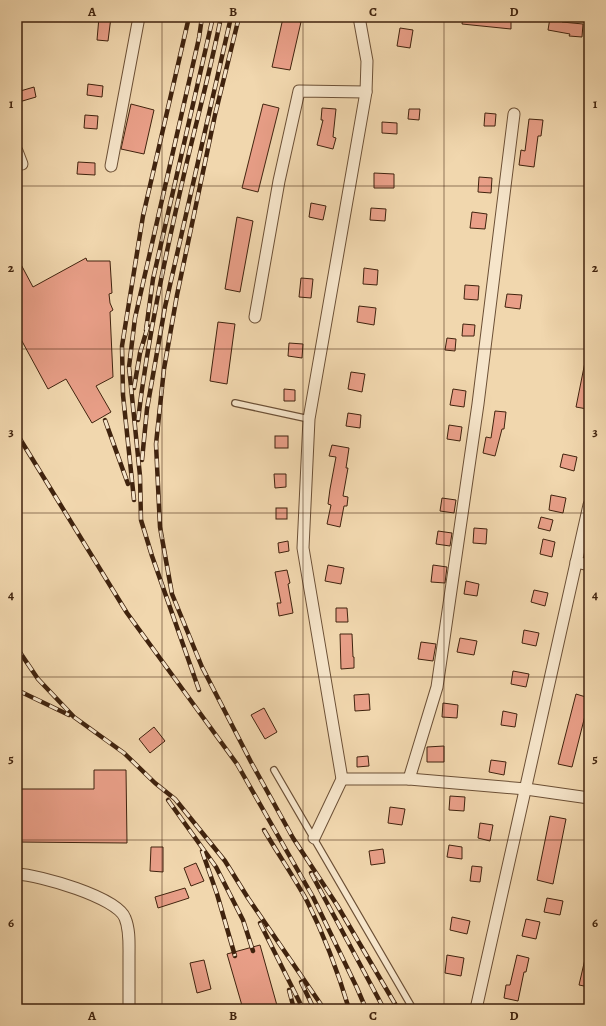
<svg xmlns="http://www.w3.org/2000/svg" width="606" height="1026" viewBox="0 0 606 1026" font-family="Alegreya,serif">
  <rect width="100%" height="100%" fill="#f1d7ae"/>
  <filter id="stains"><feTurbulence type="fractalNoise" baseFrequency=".005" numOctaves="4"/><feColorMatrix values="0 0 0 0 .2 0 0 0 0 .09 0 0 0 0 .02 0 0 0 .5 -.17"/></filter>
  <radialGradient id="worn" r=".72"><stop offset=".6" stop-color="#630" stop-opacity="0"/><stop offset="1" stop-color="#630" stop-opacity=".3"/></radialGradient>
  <g fill="#e99f88" stroke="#40230e">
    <polygon points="99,17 111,17 108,41 97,40"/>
    <polygon points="463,17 511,17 511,29 462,24"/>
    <polygon points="283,18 301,22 290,70 272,67"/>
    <polygon points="550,18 562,21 562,22 583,24 582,37 569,36 570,34 548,30"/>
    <polygon points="400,28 413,30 410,48 397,46"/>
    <polygon points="88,84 103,86 102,97 87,95"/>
    <polygon points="34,87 36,97 19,102 17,92"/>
    <polygon points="131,104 154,110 144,154 121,149"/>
    <polygon points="263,104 279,108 258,192 242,188"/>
    <polygon points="322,108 336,109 333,137 336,138 333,149 317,145 323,120 321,120"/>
    <polygon points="409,109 420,109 419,120 408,119"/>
    <polygon points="485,113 496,114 495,126 484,126"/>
    <polygon points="85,115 98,116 97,129 84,128"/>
    <polygon points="529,119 543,120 541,136 538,136 534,167 519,165 521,150 525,151"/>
    <polygon points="382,122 397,123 397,134 382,133"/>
    <polygon points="78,162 95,163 95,175 77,174"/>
    <polygon points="374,173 394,174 394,188 374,188"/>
    <polygon points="479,177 492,178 491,193 478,192"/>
    <polygon points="311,203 326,206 323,220 309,217"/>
    <polygon points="371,208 386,209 385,221 370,220"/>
    <polygon points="472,212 487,214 485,229 470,228"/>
    <polygon points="237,217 253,221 240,292 225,289"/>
    <polygon points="17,257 33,287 86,258 87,261 110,261 112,293 109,294 110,303 113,310 110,312 113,377 96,386 111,412 92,423 66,379 48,389 17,332"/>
    <polygon points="364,268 378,270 377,285 363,284"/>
    <polygon points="301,278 313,279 311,298 299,297"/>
    <polygon points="465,285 479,286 478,300 464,299"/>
    <polygon points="507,294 522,295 520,309 505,307"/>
    <polygon points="359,306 376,308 374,325 357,322"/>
    <polygon points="218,322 235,324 227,384 210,381"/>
    <polygon points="463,324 475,325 474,336 462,336"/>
    <polygon points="447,338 456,339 455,351 445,350"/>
    <polygon points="289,343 303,344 302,358 288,356"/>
    <polygon points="585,362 589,363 589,393 587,409 576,407"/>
    <polygon points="351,372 365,374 362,392 348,389"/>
    <polygon points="284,389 295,390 295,401 284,401"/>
    <polygon points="453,389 466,391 464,407 450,405"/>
    <polygon points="495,411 506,412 504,429 502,429 495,456 483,453 486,437 491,438"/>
    <polygon points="348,413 361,415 360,428 346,426"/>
    <polygon points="449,425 462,427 460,441 447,439"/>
    <rect x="275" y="436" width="13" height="12"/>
    <polygon points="332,445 349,448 346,468 348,468 343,496 348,497 347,506 344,506 340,527 327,524 331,505 328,504 330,489 336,457 329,456"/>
    <polygon points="563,454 577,457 574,471 560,467"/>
    <polygon points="274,474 286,474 286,487 275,488"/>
    <polygon points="551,495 566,498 563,513 549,510"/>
    <polygon points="442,498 456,500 454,513 440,511"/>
    <rect x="276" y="508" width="11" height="11"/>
    <polygon points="541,517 553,520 550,531 538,528"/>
    <polygon points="474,528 487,529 486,544 473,543"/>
    <polygon points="438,531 452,533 450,546 436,544"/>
    <polygon points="543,539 555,542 552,557 540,554"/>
    <polygon points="288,541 289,551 279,553 278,543"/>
    <polygon points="328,565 344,568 341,584 325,581"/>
    <polygon points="433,565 447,567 445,583 431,582"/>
    <polygon points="287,570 290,583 288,584 293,613 279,616 277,603 281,603 275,572"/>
    <polygon points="466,581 479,584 477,596 464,594"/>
    <polygon points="534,590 548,593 545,606 531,602"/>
    <polygon points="336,608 347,608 348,622 336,622"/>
    <polygon points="524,630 539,633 536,646 522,643"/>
    <polygon points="340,634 352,634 353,657 354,657 354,668 341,669"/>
    <polygon points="460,638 477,641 474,655 457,652"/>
    <polygon points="421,642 436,644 433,661 418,659"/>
    <polygon points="513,671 529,674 526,687 511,684"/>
    <polygon points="369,694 370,710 355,711 354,695"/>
    <polygon points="576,694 589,698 589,700 572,767 558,764"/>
    <polygon points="443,703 458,705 457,718 442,717"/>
    <polygon points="264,708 277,732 265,739 251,715"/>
    <polygon points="503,711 517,714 515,727 501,725"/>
    <polygon points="154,727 165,741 150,753 139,739"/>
    <polygon points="444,746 444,762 427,762 427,747"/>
    <polygon points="368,756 369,766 357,767 357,757"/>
    <polygon points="491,760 506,762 504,775 489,772"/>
    <polygon points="94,770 126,770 127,843 17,842 17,789 94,789"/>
    <polygon points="450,796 465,797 464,811 449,810"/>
    <polygon points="390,807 405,809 402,825 388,823"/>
    <polygon points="550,816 566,819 553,884 537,880"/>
    <polygon points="480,823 493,825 490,841 478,838"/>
    <polygon points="449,845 462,847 462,859 447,857"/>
    <polygon points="151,847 163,847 163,872 150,871"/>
    <polygon points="383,849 385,863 371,865 369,851"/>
    <polygon points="196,863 204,881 191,886 184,868"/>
    <polygon points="472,866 482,867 480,882 470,881"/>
    <polygon points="185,888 189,898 158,908 155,897"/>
    <polygon points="547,898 563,901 560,915 544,912"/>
    <polygon points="452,917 470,921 467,934 450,930"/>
    <polygon points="526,919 540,922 536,939 522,936"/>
    <polygon points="260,945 278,1009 243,1009 227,954"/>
    <polygon points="447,955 464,958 461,976 445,973"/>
    <polygon points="517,955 529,958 526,972 524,972 518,1001 504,998 506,985 510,985"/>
    <polygon points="585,959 589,959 589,987 579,985"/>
    <polygon points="204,960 211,989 197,993 190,963"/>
  </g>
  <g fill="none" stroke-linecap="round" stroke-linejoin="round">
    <g stroke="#6c5036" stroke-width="8">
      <g id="lane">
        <polyline points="235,403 309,419"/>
        <polyline points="274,770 413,1009"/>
      </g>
    </g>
    <g stroke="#6c5036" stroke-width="13">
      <g id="street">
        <polyline points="17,151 22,164"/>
        <polyline points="111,166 139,17"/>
        <polyline points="255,317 279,181 299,91 366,92"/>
        <polyline points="576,562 589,565"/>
        <polyline points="342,779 409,779 526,789 589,798"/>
        <polyline points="409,779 437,687 478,404 514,114"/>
        <polyline points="314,838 342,779 303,548 309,419 366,92 367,61 359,17"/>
        <path d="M17 874C39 875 117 897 125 918 130 930 129 944 129 957 129 974 129 992 129 1009"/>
        <polyline points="476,1009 589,505"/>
      </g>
    </g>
    <use href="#lane" stroke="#f6e5ca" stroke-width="5.5"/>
    <use href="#street" stroke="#f6e5ca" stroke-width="11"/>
    <g stroke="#40230e" stroke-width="4.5">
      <g id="rail">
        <polyline points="239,17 215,115 177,295 164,369 156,444 160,527 172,594 202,667 251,762 293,838 337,905 398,1009"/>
        <polyline points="146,330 153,279 213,17"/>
        <polyline points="134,388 140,353 148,326"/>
        <polyline points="105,420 128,484"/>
        <path d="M138 420C148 336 166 253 185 170 197 119 211 68 221 17"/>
        <polyline points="17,434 127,613 237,764 313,897 357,988 366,1009"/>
        <polyline points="142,460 147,409 165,307 231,17"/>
        <polyline points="134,500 123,395 122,346 143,216 189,17"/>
        <polyline points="17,648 38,679 74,717 124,753 155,783 175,799 225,861 248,898 324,1009"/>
        <polyline points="17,690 69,715"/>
        <polyline points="199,690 152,556 141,520 140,476 129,367 135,318 199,38 202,17"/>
        <polyline points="168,800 216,867 243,920 253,951"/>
        <path d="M264 830C278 854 294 877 307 901 324 935 338 972 349 1009"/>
        <polyline points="202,851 217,894 235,956"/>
        <polyline points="311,873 384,1009"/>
        <polyline points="260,923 303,1009"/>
        <polyline points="301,982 314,1009"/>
        <polyline points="289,990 294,1009"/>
      </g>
    </g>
    <use href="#rail" stroke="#f6e5ca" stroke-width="3" stroke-dasharray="9" stroke-linecap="butt"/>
  </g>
  <path fill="none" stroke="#40230e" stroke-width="1" stroke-opacity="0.55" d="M162 17V1009M303 17V1009M444 17V1009M17 186H589M17 349H589M17 513H589M17 677H589M17 840H589"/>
  <rect width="606" height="1026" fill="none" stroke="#f1d7ae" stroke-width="44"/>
  <rect x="22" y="22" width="562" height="982" fill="none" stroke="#40230e" stroke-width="1.5"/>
  <g font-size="13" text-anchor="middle" font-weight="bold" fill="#40230e">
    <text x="92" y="16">A</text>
    <text x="233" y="16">B</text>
    <text x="373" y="16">C</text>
    <text x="514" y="16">D</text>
    <text x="11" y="108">1</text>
    <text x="595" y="108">1</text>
    <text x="11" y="272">2</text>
    <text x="595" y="272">2</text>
    <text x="11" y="436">3</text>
    <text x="595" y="436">3</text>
    <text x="11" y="599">4</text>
    <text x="595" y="599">4</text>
    <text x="11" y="763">5</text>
    <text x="595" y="763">5</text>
    <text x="11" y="927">6</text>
    <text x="595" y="927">6</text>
    <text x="92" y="1020">A</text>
    <text x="233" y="1020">B</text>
    <text x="373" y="1020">C</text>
    <text x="514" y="1020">D</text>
  </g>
  <rect width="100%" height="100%" filter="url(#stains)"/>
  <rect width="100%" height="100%" fill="url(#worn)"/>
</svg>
